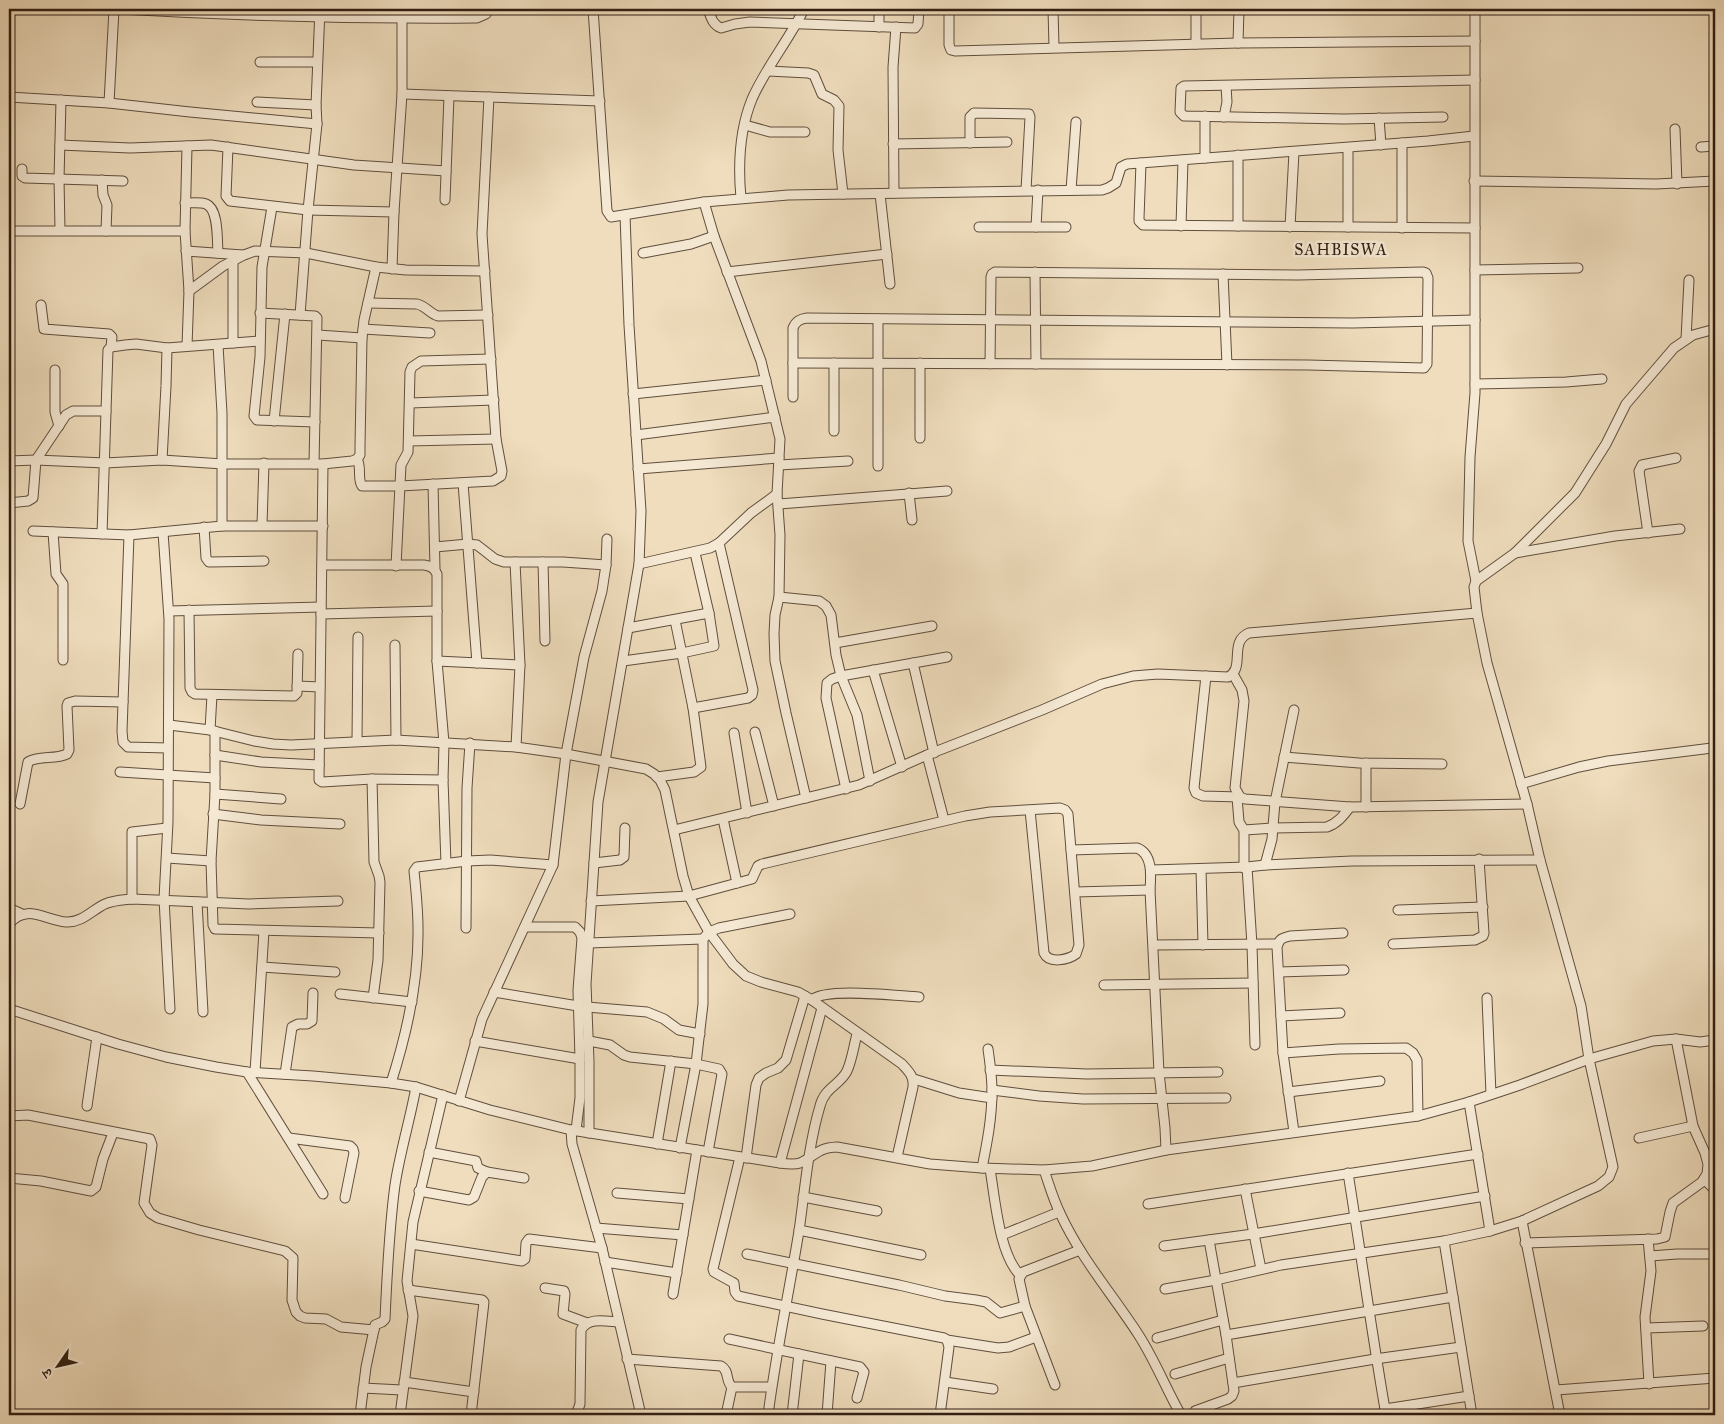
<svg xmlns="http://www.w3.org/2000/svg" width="1724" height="1424" viewBox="0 0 1724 1424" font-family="'IM FELL Great Primer','Noto Serif Devanagari',serif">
  <rect width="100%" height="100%" fill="#efddbd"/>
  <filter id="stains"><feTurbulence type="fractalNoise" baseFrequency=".004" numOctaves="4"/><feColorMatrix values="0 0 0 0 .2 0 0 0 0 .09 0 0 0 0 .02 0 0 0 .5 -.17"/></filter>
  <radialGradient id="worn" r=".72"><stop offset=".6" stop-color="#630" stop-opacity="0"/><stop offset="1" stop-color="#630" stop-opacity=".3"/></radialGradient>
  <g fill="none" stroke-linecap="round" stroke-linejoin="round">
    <g stroke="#604e3d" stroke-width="11">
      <g id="minor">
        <path d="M120 9C239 16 358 19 477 18L486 14 488 9"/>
        <polyline points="593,9 607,211 611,217 704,202 788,195 1102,190 1108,188 1116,183 1121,167 1127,164 1428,141 1474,136"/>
        <path d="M708 9C711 17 712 24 721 28L735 24 750 22 915 28 918 24 919 9"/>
        <polyline points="879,9 879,27"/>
        <polyline points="949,9 949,45 951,50 955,51 1238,43 1475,41"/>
        <polyline points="1053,9 1054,47"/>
        <polyline points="1196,9 1196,44"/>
        <polyline points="1238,43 1239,9"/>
        <polyline points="260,62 317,62"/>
        <polyline points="768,71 808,73 814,75 822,94 834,100 839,106 838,150 843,194"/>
        <polyline points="402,94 600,101"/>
        <polyline points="9,97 109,103 190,112 317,124"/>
        <polyline points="257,102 316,105"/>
        <polyline points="109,103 114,9"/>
        <polyline points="1205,116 1205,158"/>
        <polyline points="1224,117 1227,102 1226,86"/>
        <polyline points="1443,117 1344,119 1184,116 1180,112 1181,88 1184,86 1475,80"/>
        <polyline points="1379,118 1381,145"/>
        <polyline points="745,125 770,132 805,132"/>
        <polyline points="1675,129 1677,184"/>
        <polyline points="970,143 970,117 974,113 1029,114 1030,117 1026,190"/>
        <polyline points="1402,143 1402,228"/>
        <polyline points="893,144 1007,142"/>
        <polyline points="60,145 130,148 211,145 354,165 446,171"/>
        <polyline points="228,147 226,196 230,201 308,210 394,212"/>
        <polyline points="1701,147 1715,146"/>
        <polyline points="1348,148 1348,227"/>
        <polyline points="1141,163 1139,218 1139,221 1143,225 1475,228"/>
        <polyline points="22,169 22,176 25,178 123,181"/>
        <polyline points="102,180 103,195 107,205 106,231"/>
        <polyline points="1474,181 1656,184 1715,181"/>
        <polyline points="1071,190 1076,122"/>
        <polyline points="894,193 893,67 896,27"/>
        <polyline points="880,194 890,284"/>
        <path d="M741 198C738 166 739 131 752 99 766 67 789 40 804 9"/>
        <polyline points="445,200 449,96"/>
        <polyline points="704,202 714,236 761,361 780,439 777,494 780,535 779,597 775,615 774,634 775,661 786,713 806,798"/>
        <path d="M185 203C192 203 200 202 206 204 219 209 217 241 218 253"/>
        <polyline points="272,207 262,267 260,357 254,416 257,420 315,422"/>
        <polyline points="1181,226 1183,160"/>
        <polyline points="1238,226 1238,155"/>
        <polyline points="979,227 1066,227"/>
        <polyline points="1036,227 1038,190"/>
        <polyline points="1290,227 1294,152"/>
        <polyline points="60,230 59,179 61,100"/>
        <polyline points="9,231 185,231"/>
        <polyline points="186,251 243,255"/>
        <polyline points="643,253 691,244 714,236"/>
        <polyline points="392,269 394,212 402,94 402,9"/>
        <polyline points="1475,270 1578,268"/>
        <polyline points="727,272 887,254"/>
        <polyline points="1035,272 1036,364"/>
        <polyline points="1223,274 1227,365"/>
        <polyline points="189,291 223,266 244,255 255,251 306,253 376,267 406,270 485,271"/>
        <path d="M368 303 417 304C426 306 430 314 438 316L488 315"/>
        <polyline points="41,305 44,329 109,334 112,337 111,347"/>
        <polyline points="260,313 315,316 317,318 314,464"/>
        <polyline points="300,315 308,210 317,124 316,105 320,9"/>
        <polyline points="363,329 430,333"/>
        <polyline points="318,335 362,338"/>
        <polyline points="1686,339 1689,280"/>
        <polyline points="233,343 233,261"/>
        <polyline points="218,345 222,413 222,526"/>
        <polyline points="187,346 189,291 185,231 187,146"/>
        <polyline points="793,363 1308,365 1424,368 1427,364 1428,278 1426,273 1423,272 1298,275 995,272 992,274 991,277 990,364"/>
        <polyline points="834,363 834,431"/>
        <polyline points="55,370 55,412 59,426"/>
        <polyline points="1475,384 1566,382 1602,379"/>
        <polyline points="633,394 766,380"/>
        <path d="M793 397V328C796 321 800 319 807 318L1353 323 1475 320"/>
        <polyline points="410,403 494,400"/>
        <polyline points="274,421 285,314"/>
        <polyline points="636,435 775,417"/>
        <polyline points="920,438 920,363"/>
        <polyline points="409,441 496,439"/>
        <path d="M357 459C362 467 357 479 362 486H400L493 481 501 476 502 471 496 439 482 234 489 97"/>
        <polyline points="162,460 166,386 167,348"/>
        <polyline points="9,461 36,460 105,463 162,460 223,464 323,464 352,461 357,459 360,455 360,446 362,338 364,320 376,267"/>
        <polyline points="323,464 319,780 322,782 372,779 443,780"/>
        <polyline points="779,465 848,461"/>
        <polyline points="878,466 878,319"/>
        <polyline points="638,469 779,458"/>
        <polyline points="463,483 477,663"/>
        <polyline points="433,484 435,569"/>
        <polyline points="909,493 912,520"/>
        <polyline points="9,503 28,501 33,498 36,460 66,415 73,411 106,411"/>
        <polyline points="779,504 947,491"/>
        <polyline points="262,525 264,463"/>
        <polyline points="204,527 206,558 209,562 264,561"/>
        <polyline points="33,531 129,535 222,526 323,526"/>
        <polyline points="53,532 56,574 63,584 63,660"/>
        <polyline points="163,532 169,619 168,822 164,899 170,1009"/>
        <polyline points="1648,533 1639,471 1642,465 1676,458"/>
        <polyline points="102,534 108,350 111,347 125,345 136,344 167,348 260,341"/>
        <polyline points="129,535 122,731 123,742 128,747 168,748"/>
        <polyline points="435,547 468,544 477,545 495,559 504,562 563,562 606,565"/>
        <polyline points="1515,553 1615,536 1680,529"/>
        <polyline points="515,562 520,665 516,747"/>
        <polyline points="543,562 545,641"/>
        <polyline points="639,564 710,548 719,543 751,513 777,494"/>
        <path d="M322 565H424C431 566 434 568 437 574V661L444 743 443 780 446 864"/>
        <polyline points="396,566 401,465 408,452 410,372 412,367 421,361 491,359"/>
        <polyline points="1476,581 1515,553 1575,493 1606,444 1626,404 1674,348 1693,335 1715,329"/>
        <polyline points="779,597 819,601 826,606 831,615 836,655 841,676 857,715 870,781"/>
        <polyline points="189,610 190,688 192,692 195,694 294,696 297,693 298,654"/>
        <polyline points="169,611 321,607"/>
        <polyline points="321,614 437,611"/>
        <polyline points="628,628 709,613"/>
        <polyline points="835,643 932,626"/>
        <polyline points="395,645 396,740"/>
        <polyline points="437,661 520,665"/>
        <polyline points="623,661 682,653 714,646 709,613 695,553"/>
        <polyline points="913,663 934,753"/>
        <polyline points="873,670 902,767"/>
        <polyline points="1233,674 1242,690 1244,701 1235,788 1240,797 1245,799 1350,807 1527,804"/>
        <polyline points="1206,676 1194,788 1196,793 1203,796 1240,797"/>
        <polyline points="297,686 320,687"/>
        <polyline points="693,708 748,698 752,695 753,690 719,543"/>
        <path d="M169 725 210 730 254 741 273 744 291 745 396 740 516 747 566 754 646 769 654 774 660 780 665 790 683 876 689 896 709 932 733 964 746 976 761 982 798 992 812 1000 902 1064C909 1072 914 1076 913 1087L897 1157"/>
        <polyline points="210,730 212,695"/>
        <polyline points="215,731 215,794 211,861 213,925 215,929 379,933"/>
        <polyline points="755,732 774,806"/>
        <polyline points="734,733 747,813"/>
        <polyline points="357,741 358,637"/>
        <polyline points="215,755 261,762 319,765"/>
        <polyline points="927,755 944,820"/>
        <polyline points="1284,757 1359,763 1442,764"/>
        <polyline points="1366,763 1366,807"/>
        <polyline points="120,772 215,778"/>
        <polyline points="657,777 694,772 701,767 693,708 675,620"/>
        <polyline points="372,779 374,862 379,876 380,882 378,960 373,998"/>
        <polyline points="1521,784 1579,767 1608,761 1712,748"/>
        <polyline points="846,789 826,698 827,683 832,679 841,676 947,657"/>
        <polyline points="215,794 281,799"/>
        <polyline points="1237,797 1239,822 1244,830 1244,868"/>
        <path d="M20 804 28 762C39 755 55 760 67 754L69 750 67 706 68 703 75 701 123 702"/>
        <polyline points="213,814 261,820 340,824"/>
        <polyline points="723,819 737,883"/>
        <path d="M674 830 859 785 927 755 1042 710 1102 684 1133 676 1158 674 1228 677C1246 668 1228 642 1249 633L1477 613"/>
        <path d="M1244 830 1274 828 1327 827C1338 823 1343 816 1350 807"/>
        <path d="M1071 850 1137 848C1153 854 1151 876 1150 890L1159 1072 1165 1128 1166 1150"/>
        <polyline points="167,858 211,861"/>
        <polyline points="594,863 620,860 624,857 625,828"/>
        <polyline points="1265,865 1272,839 1275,802 1294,710"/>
        <polyline points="1247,867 1252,945 1255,1045"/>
        <polyline points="1201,869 1203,945"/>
        <polyline points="1151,870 1247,867 1265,865 1352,861 1540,860"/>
        <polyline points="1075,892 1150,890"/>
        <polyline points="132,899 132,832 167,828"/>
        <path d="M591 901 689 896 752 879 758 866 762 864 965 816 990 812 1060 808 1065 810 1068 814 1079 945 1076 954C1068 960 1049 964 1044 953L1030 810"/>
        <polyline points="197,902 203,1012"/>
        <polyline points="9,908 22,914"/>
        <polyline points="1398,910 1483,907"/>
        <path d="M9 924C26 903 45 920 66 922 82 923 92 910 105 904 114 900 123 900 132 899L249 904 338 901"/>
        <polyline points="525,927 575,927 580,932 582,938 578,990 580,1059 580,1098 576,1130"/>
        <polyline points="466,928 467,788 470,743"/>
        <polyline points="589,943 703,939"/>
        <polyline points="1393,944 1475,940 1483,936 1484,933 1479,859"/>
        <polyline points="1154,945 1278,944"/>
        <polyline points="262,967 335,972"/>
        <polyline points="1279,972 1344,970"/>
        <polyline points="1104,985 1253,983"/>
        <polyline points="494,992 578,1006"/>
        <polyline points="340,994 412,1002"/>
        <polyline points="1487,998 1491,1094"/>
        <path d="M812 1000C825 987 898 996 919 997"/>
        <polyline points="587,1007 647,1012 664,1019 679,1030 700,1034"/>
        <path d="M9 1009 118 1044 166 1057 216 1067 247 1072 313 1076 391 1083 416 1087 490 1110 571 1130 780 1163C787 1164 794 1165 800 1163 816 1156 816 1148 837 1147L930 1164 982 1168 1044 1170 1092 1166 1166 1150 1418 1116 1469 1102 1520 1085 1589 1059 1653 1041 1676 1039 1700 1042 1715 1040"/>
        <polyline points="1281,1016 1340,1013"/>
        <polyline points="475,1041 580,1059"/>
        <polyline points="589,1041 610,1045 624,1055 630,1057 696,1064 719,1069 722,1074 708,1152"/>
        <polyline points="1283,1053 1339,1049 1406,1048 1413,1053 1417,1060 1418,1116"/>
        <polyline points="990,1070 1087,1074 1218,1072"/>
        <polyline points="247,1072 323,1194"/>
        <polyline points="255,1072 264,931"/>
        <polyline points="285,1074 292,1027 298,1024 307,1024 312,1021 313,993"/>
        <polyline points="914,1079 959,1093 992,1098"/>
        <path d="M391 1083C407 1033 419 981 418 928 418 909 416 890 414 871L417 867 467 861 490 860 553 865"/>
        <polyline points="992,1090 1039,1096 1083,1099 1226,1098"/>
        <polyline points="1288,1092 1380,1081"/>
        <polyline points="459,1101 482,1019 553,865 566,754 584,657 602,591 606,565 607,539"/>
        <polyline points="1469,1102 1490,1231"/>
        <polyline points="87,1106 97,1037"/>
        <polyline points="9,1116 28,1115 150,1139 152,1145 144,1203 150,1213 158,1218 199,1230 285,1251 293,1258 292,1300 296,1312 300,1316 305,1318 326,1319 341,1327 374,1330"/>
        <polyline points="571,1130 572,1144 602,1248 641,1415"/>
        <path d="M1294 1132 1283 1053 1277 947C1279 939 1282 938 1290 936L1343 933"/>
        <polyline points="589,1133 589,1061 586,984 598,802 639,564 641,511 629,325 625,215"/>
        <polyline points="289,1138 350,1146 353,1149 354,1153 345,1198"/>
        <polyline points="1639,1138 1693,1126"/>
        <polyline points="657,1144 671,1061"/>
        <polyline points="680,1148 696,1064 703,1004 703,939 709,932 719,928 790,914"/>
        <polyline points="429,1152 476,1161 478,1168 487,1172"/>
        <polyline points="740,1157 713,1269 714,1272 732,1282 734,1283 735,1292 738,1296 822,1314 944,1338 947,1340 949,1347 940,1415"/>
        <polyline points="746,1158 756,1085 759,1078 766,1073 778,1068 786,1060 805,996"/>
        <polyline points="780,1163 822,1008"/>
        <path d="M982 1168C987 1143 992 1118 992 1091 992 1077 990 1063 988 1049"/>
        <path d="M990 1169C995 1198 999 1254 1020 1275"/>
        <path d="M1044 1170C1049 1184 1053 1199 1060 1213 1080 1257 1112 1294 1138 1334 1155 1360 1166 1389 1181 1415"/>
        <path d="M1348 1173C1361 1254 1372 1335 1386 1415"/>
        <polyline points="9,1178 41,1181 91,1191 96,1187 103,1159 113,1133"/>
        <polyline points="1704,1179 1711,1186 1715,1188"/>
        <polyline points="1245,1189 1261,1269"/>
        <polyline points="419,1191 469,1200 474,1197 482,1177 487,1172 524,1178"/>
        <polyline points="617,1193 689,1199"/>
        <polyline points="803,1197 877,1211"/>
        <polyline points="1148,1204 1478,1154"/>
        <polyline points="1522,1221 1560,1415"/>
        <polyline points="596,1228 683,1235"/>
        <polyline points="799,1230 921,1255"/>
        <polyline points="1002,1235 1059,1212"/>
        <polyline points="1648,1239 1651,1271 1645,1317 1649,1384"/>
        <polyline points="1444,1241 1472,1415"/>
        <polyline points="1525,1243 1657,1239 1665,1237 1670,1212 1673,1203 1702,1182 1707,1174 1708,1164 1705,1153 1693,1126 1676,1039"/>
        <polyline points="411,1244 522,1261 525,1259 526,1243 529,1239 602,1248"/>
        <polyline points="1164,1246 1253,1234 1485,1196"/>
        <polyline points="747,1254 899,1285 945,1296 976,1300 986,1302 1000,1313 1025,1306"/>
        <polyline points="1650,1256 1677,1254 1715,1254"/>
        <polyline points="605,1262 677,1273"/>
        <polyline points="545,1288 564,1291 565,1294 563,1314 587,1323"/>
        <polyline points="1165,1289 1216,1280 1281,1265 1444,1241 1490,1231 1522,1221 1598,1186 1609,1177 1613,1167 1589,1059 1581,1006 1540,860 1527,804 1487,663 1477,613 1474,587 1476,581 1468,541 1470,457 1475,393 1475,9"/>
        <polyline points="408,1290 482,1300 484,1302 471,1415"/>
        <polyline points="673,1294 697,1150"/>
        <polyline points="1646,1328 1703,1326"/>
        <polyline points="1226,1335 1453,1297"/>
        <polyline points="1157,1338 1223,1320"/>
        <polyline points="729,1339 860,1367 864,1372 857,1398"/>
        <polyline points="947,1340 998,1348 1009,1347 1036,1337"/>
        <path d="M627 1359 721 1366C730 1371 725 1381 732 1387H771"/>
        <polyline points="1175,1374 1229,1358"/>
        <polyline points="404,1382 474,1392"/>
        <polyline points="945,1382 993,1389"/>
        <polyline points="1233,1383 1375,1359 1461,1347"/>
        <polyline points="1055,1385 1025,1306 1019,1279 1023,1272 1080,1250"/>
        <polyline points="363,1388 402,1390"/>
        <polyline points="1556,1390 1715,1378"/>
        <polyline points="1385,1409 1469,1396"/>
        <polyline points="1195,1411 1228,1399 1232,1396 1234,1391 1226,1335 1209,1240"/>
        <path d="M360 1415 366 1367 375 1325 382 1322 385 1319C387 1274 389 1229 395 1185 400 1152 410 1120 416 1087"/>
        <polyline points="400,1415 413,1316 407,1281 413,1222 443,1095"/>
        <path d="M576 1415 580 1404 581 1330C588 1317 605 1321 618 1322"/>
        <polyline points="726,1415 732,1387"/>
        <path d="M768 1415C776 1353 789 1292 799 1231 805 1189 808 1147 820 1106 825 1087 840 1085 847 1071 852 1060 854 1045 857 1034"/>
        <polyline points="792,1415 799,1354"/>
        <polyline points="827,1415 831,1361"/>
      </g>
    </g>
    <use href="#minor" stroke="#f5e9d4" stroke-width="9"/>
  </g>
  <g text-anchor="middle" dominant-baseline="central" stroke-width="5" stroke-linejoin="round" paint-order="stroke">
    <g font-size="16" letter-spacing="1" fill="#311e12" stroke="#f5e9d4">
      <text x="1341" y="249">SAHBISWA</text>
    </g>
  </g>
  <rect width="1724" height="1424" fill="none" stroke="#efddbd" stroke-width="30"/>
  <rect x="10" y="10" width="1704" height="1404" fill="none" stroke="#311e12" stroke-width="2.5"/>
  <rect x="15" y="15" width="1694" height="1394" fill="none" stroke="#311e12"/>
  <g transform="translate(58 1366) rotate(236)" stroke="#f5e9d4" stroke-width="4" paint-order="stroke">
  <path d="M0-4L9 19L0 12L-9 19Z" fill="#311e12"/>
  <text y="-8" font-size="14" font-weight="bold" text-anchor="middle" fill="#311e12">उ</text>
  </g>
  <rect width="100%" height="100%" filter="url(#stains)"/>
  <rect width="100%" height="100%" fill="url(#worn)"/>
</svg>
